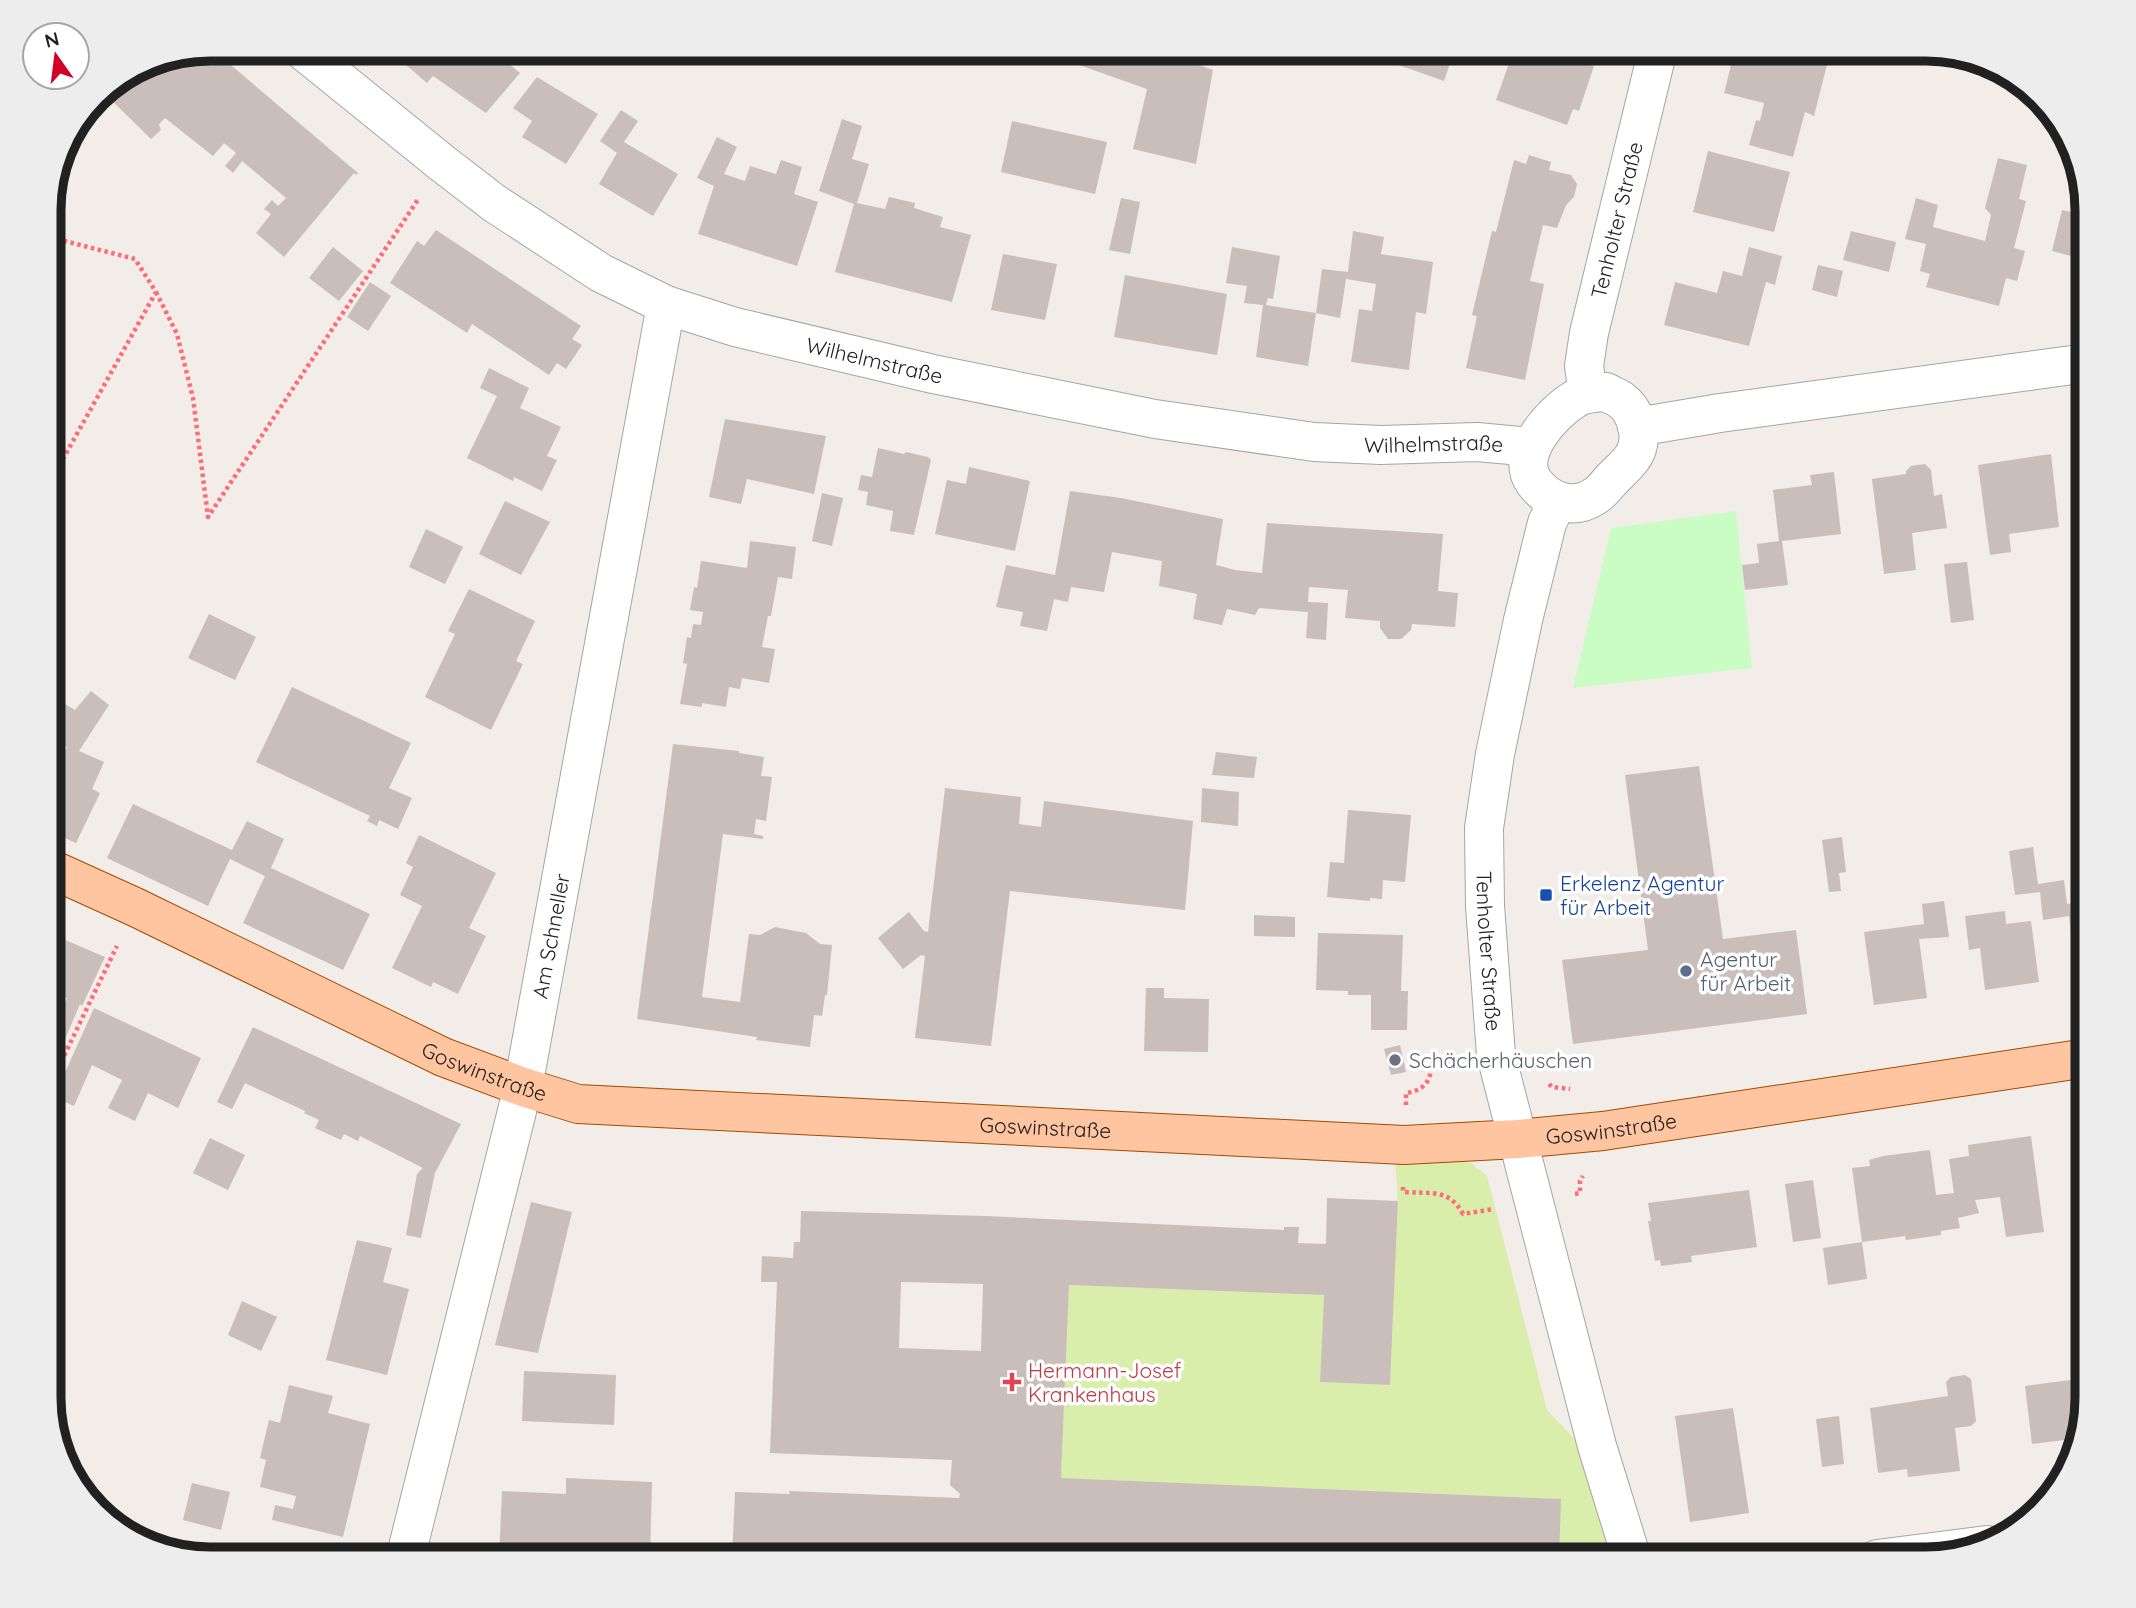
<svg xmlns="http://www.w3.org/2000/svg" width="2136" height="1608" viewBox="0 0 2136 1608" font-family="Quicksand,sans-serif">
  <rect width="100%" height="100%" fill="#f2ede8"/>
  <polygon fill="#d9eeab" points="1455,1159 1471,1163 1487,1176 1547,1410 1592,1457 1613,1559 1559,1559 1560,1499 1061,1478 1069,1285 1324,1295 1320,1382 1390,1385 1398,1201 1395,1162"/>
  <polygon fill="#cafdc4" points="1736,511 1752,668 1573,688 1611,528"/>
  <g fill="#cabeba" fill-rule="evenodd">
    <polygon points="212,49 358,173 356,175 354,173 284,257 256,233 271,214 264,209 272,200 278,206 286,198 242,161 233,173 225,166 236,153 224,143 213,156 165,118 159,124 161,130 151,139 102,91 149,61"/>
    <polygon points="419,49 517,49 507,62 520,73 486,113 433,76 427,83 406,65"/>
    <polygon points="1034,49 1155,49 1213,70 1196,164 1133,149 1147,89"/>
    <polygon points="1334,49 1455,49 1444,81 1373,56 1370,62"/>
    <polygon points="1514,49 1594,49 1589,65 1594,66 1579,111 1573,109 1567,125 1496,100"/>
    <polygon points="1735,49 1831,49 1814,116 1805,112 1793,157 1749,145 1756,120 1760,121 1764,103 1724,93"/>
    <polygon points="537,77 598,114 566,164 522,137 532,121 513,108"/>
    <polygon points="621,110 638,121 624,142 678,174 653,216 599,184 617,153 600,141"/>
    <polygon points="842,119 862,126 852,159 869,164 857,203 885,209 889,197 915,203 914,208 943,217 940,227 971,235 952,302 835,272 854,204 819,191"/>
    <polygon points="1012,121 1107,142 1095,194 1001,172"/>
    <polygon points="717,137 737,147 724,174 745,181 750,166 776,174 781,160 802,167 794,194 818,202 797,266 698,234 714,186 697,178"/>
    <polygon points="1708,151 1790,172 1774,232 1693,212"/>
    <polygon points="1529,155 1551,162 1549,170 1571,175 1577,184 1574,197 1566,205 1557,228 1543,225 1530,281 1544,284 1525,380 1466,368 1477,316 1472,315 1492,231 1496,232 1514,160 1526,164"/>
    <polygon points="1998,158 2027,165 2019,199 2026,201 2014,248 2025,251 2017,281 2006,278 1999,306 1926,287 1930,274 1920,271 1926,244 1905,239 1916,198 1938,205 1933,227 1985,241 1991,215 1985,208"/>
    <polygon points="1121,198 1140,202 1130,254 1109,250"/>
    <polygon points="2087,208 2087,271 2072,268 2075,257 2052,251 2062,210 2084,215"/>
    <polygon points="436,230 581,326 572,339 582,345 566,369 557,363 549,375 472,324 467,333 390,283 417,241 424,246"/>
    <polygon points="1353,231 1384,237 1381,254 1433,262 1426,314 1416,312 1409,370 1351,362 1359,309 1372,311 1376,284 1346,279 1340,318 1316,313 1322,269 1348,272"/>
    <polygon points="1851,231 1896,242 1889,272 1843,260"/>
    <polygon points="333,247 363,271 339,301 309,278"/>
    <polygon points="1232,247 1280,256 1273,299 1268,298 1266,305 1316,313 1308,366 1256,357 1263,305 1244,303 1247,286 1226,283"/>
    <polygon points="1749,247 1782,256 1775,285 1766,282 1749,346 1664,325 1675,282 1717,293 1723,271 1742,276"/>
    <polygon points="1003,254 1057,264 1045,320 991,310"/>
    <polygon points="1818,265 1843,271 1837,297 1812,290"/>
    <polygon points="1125,275 1227,294 1217,355 1114,337"/>
    <polygon points="370,282 391,296 368,331 347,317"/>
    <polygon points="489,368 529,388 520,408 561,427 547,456 557,460 542,491 514,477 513,481 467,458 497,396 480,388"/>
    <polygon points="725,419 826,436 814,494 747,479 741,504 709,497"/>
    <polygon points="878,448 904,454 906,452 928,457 931,460 914,535 890,531 893,511 866,505 868,492 858,490 861,475 872,477"/>
    <polygon points="2051,454 2059,527 2009,534 2011,552 1990,555 1978,465"/>
    <polygon points="1925,464 1931,470 1934,496 1942,494 1947,528 1912,533 1916,570 1884,574 1872,479 1906,474 1906,471 1911,466"/>
    <polygon points="969,467 1030,481 1015,551 935,534 947,480 966,484"/>
    <polygon points="1834,472 1841,534 1782,541 1788,585 1745,590 1742,565 1759,563 1757,544 1779,541 1773,490 1812,485 1810,475"/>
    <polygon points="1070,491 1121,498 1223,519 1216,565 1235,570 1262,573 1267,523 1443,534 1438,591 1458,593 1455,627 1412,624 1411,630 1401,639 1388,639 1380,628 1380,621 1345,618 1348,590 1309,587 1308,602 1328,603 1326,640 1306,638 1308,612 1259,608 1255,615 1227,609 1222,625 1193,619 1197,594 1159,586 1162,561 1112,552 1104,592 1071,587 1068,602 1054,599 1047,631 1020,626 1023,612 996,607 1006,565 1055,575"/>
    <polygon points="822,493 843,498 832,546 812,541"/>
    <polygon points="505,501 550,522 521,575 479,554"/>
    <polygon points="426,529 463,547 445,584 409,567"/>
    <polygon points="750,541 796,547 792,579 778,577 771,616 768,616 762,647 775,649 769,683 742,678 740,689 729,687 726,707 702,703 702,707 680,704 687,664 683,663 687,637 691,638 693,624 701,625 703,612 690,610 694,587 697,588 701,561 747,568"/>
    <polygon points="1967,562 1974,620 1951,623 1944,564"/>
    <polygon points="469,589 535,621 516,661 523,664 491,730 425,697 455,634 448,631"/>
    <polygon points="209,614 256,637 235,680 188,658"/>
    <polygon points="292,687 411,743 389,788 412,798 398,829 379,820 377,826 367,821 370,816 256,762"/>
    <polygon points="91,691 109,705 79,751 104,762 92,789 100,793 76,843 49,831 49,785 67,747 54,740 49,751 49,701 52,696 75,710"/>
    <polygon points="673,744 739,751 739,753 764,757 761,776 772,777 766,821 756,819 754,834 763,836 763,839 723,834 702,997 740,1002 749,934 760,935 775,927 806,933 820,944 832,945 827,995 825,995 822,1016 814,1015 810,1047 756,1040 757,1037 637,1019"/>
    <polygon points="1216,752 1257,757 1254,778 1212,775"/>
    <polygon points="1699,766 1723,939 1796,930 1807,1014 1573,1044 1562,960 1648,950 1625,775"/>
    <polygon points="945,788 1021,797 1019,824 1041,827 1044,801 1193,821 1185,910 1010,891 991,1046 915,1038 925,956 921,955 903,969 878,938 909,912 924,931 928,932"/>
    <polygon points="1202,788 1239,792 1238,826 1201,822"/>
    <polygon points="133,804 232,850 247,821 284,839 271,868 370,914 343,970 243,923 265,876 230,859 208,906 107,858"/>
    <polygon points="1348,810 1411,815 1405,882 1383,880 1382,899 1370,898 1370,901 1327,897 1330,862 1344,863"/>
    <polygon points="419,835 496,873 469,928 486,936 458,994 433,982 431,987 392,968 422,906 400,895 413,867 406,863"/>
    <polygon points="1842,837 1846,872 1839,873 1841,891 1829,892 1822,840"/>
    <polygon points="2033,847 2038,884 2064,880 2067,904 2087,902 2087,976 2076,978 2069,916 2043,920 2040,892 2015,895 2009,851"/>
    <polygon points="1944,901 1949,937 1919,939 1927,998 1874,1005 1864,932 1924,924 1922,904"/>
    <polygon points="2005,911 2006,924 2031,921 2039,982 1985,990 1980,948 1969,950 1965,916"/>
    <polygon points="1254,915 1295,917 1295,937 1254,936"/>
    <polygon points="49,933 105,957 82,1006 80,1004 61,1049 49,1044 49,1038 67,998 49,990"/>
    <polygon points="1318,933 1403,935 1401,991 1408,991 1407,1030 1371,1030 1371,995 1348,995 1348,991 1316,990"/>
    <polygon points="1146,988 1164,988 1164,998 1209,999 1208,1052 1144,1051"/>
    <polygon points="94,1008 201,1058 178,1108 148,1093 135,1121 108,1108 122,1080 92,1065 74,1106 54,1097"/>
    <polygon points="253,1027 461,1124 435,1173 421,1238 406,1235 417,1174 423,1168 360,1136 358,1141 344,1134 341,1140 315,1128 319,1120 304,1113 305,1111 245,1083 232,1109 217,1102"/>
    <polygon points="1400,1045 1406,1072 1391,1075 1384,1049"/>
    <polygon points="2031,1136 2044,1232 2006,1237 2000,1197 1975,1200 1979,1213 1958,1218 1960,1228 1941,1231 1941,1235 1906,1240 1905,1236 1862,1242 1867,1279 1828,1285 1823,1248 1862,1242 1852,1168 1870,1166 1869,1160 1883,1156 1930,1150 1936,1195 1954,1193 1949,1159 1969,1156 1968,1145"/>
    <polygon points="210,1138 245,1155 228,1190 193,1173"/>
    <polygon points="2087,1154 2087,1198 2076,1199 2071,1156"/>
    <polygon points="1813,1180 1821,1238 1793,1242 1785,1184"/>
    <polygon points="1749,1190 1757,1247 1691,1256 1692,1262 1661,1266 1660,1260 1655,1261 1648,1221 1651,1221 1648,1203"/>
    <path d="M1327 1198 1398 1201 1390 1385 1320 1382 1324 1295 1069 1285 1061 1478 1561 1499 1559 1559H732L735 1492 790 1494 789 1491 959 1498 960 1494 950 1485 952 1460 770 1453 777 1282H761L762 1256 793 1258 794 1242H800L801 1211 986 1216 1284 1230V1227H1299L1298 1243 1326 1244ZM901 1282 983 1284 981 1351 899 1348Z"/>
    <polygon points="531,1202 572,1212 538,1353 495,1345"/>
    <polygon points="357,1240 392,1248 383,1282 409,1289 387,1375 326,1360"/>
    <polygon points="242,1301 277,1317 261,1351 228,1335"/>
    <polygon points="524,1371 616,1375 614,1425 522,1421"/>
    <polygon points="1965,1375 1971,1379 1976,1421 1971,1426 1955,1428 1960,1471 1908,1477 1907,1469 1878,1473 1870,1408 1948,1396 1946,1382 1951,1377"/>
    <polygon points="2086,1378 2087,1399 2073,1439 2032,1444 2025,1386"/>
    <polygon points="289,1385 333,1396 328,1413 370,1424 343,1537 272,1520 275,1505 293,1509 296,1496 260,1487 266,1460 260,1458 269,1420 280,1423"/>
    <polygon points="1733,1408 1749,1513 1690,1522 1675,1416"/>
    <polygon points="1839,1416 1844,1464 1822,1467 1816,1419"/>
    <polygon points="566,1478 652,1482 650,1559 499,1559 502,1491 566,1494"/>
    <polygon points="192,1483 230,1492 221,1530 183,1520"/>
  </g>
  <g fill="none" stroke-linecap="round" stroke-linejoin="round">
    <g stroke="#a5a5a5" stroke-width="40">
      <g id="minor">
        <path id="s1" d="M301 49 442 163 494 203 601 273 666 305 735 327 933 374 1155 419 1314 442 1381 445 1477 442 1531 447"/>
        <path d="M1606 392C1611 395 1617 397 1621 400 1637 412 1645 441 1632 458 1627 465 1620 471 1614 477 1608 483 1602 492 1595 496 1573 511 1548 501 1534 482 1514 454 1552 413 1575 399 1584 393 1595 393 1606 392Z"/>
        <path id="s2" d="M1588 393 1584 366 1589 333 1658 49"/>
        <polyline points="1637,427 1720,413 2087,363"/>
        <path id="s3" d="M1557 502 1547 523 1523 620 1495 754 1484 828 1485 906 1496 1055 1597 1446 1632 1559"/>
        <path id="s4" d="M405 1559 523 1087 666 305"/>
        <polyline points="1877,1559 1987,1545"/>
      </g>
    </g>
    <g stroke="#9f4c00" stroke-width="40">
      <g id="major">
        <path id="s5" d="M49 868 135 907 443 1057 523 1087 578 1104 1404 1145 1518 1139 1603 1131 2087 1058"/>
      </g>
    </g>
    <g stroke="#ff6c78" stroke-width="4.5" stroke-dasharray="3.5 3.5" stroke-linecap="butt">
      <polyline points="156,292 177,334 193,398 208,517 419,198"/>
      <polyline points="49,484 156,292 135,259 49,237"/>
      <polyline points="1549,1084 1552,1087 1570,1089"/>
      <polyline points="49,1087 117,946"/>
      <path d="M1406 1105V1093C1423 1090 1431 1083 1431 1065L1454 1061"/>
      <path d="M1403 1187V1192C1430 1194 1449 1188 1463 1214L1494 1209"/>
      <polyline points="1575,1194 1580,1193 1580,1181 1583,1176"/>
    </g>
    <use href="#minor" stroke="#fff" stroke-width="38"/>
    <use href="#major" stroke="#ffc4a0" stroke-width="38"/>
  </g>
  <rect fill="#1a4fb4" stroke="#fff" stroke-width="2.5" x="1539" y="888" width="14" height="14" rx="3.5"/>
  <circle fill="#5c6f8a" stroke="#fff" stroke-width="2.5" cx="1686" cy="971" r="7"/>
  <circle fill="#6b7280" stroke="#fff" stroke-width="2.5" cx="1395" cy="1060" r="7"/>
  <path fill="#e0444e" stroke="#fff" stroke-width="2.5" d="M1008.5 1371.5h7v7h7v7h-7v7h-7v-7h-7v-7h7z"/>
  <g text-anchor="middle" dominant-baseline="central" stroke-width="7" stroke-linejoin="round" paint-order="stroke">
    <g font-size="21" fill="#212121" stroke="#fff">
      <text stroke="none"><textPath href="#s2" startOffset="177">Tenholter Straße</textPath></text>
      <text stroke="none"><textPath href="#s1" startOffset="663">Wilhelmstraße</textPath></text>
      <text stroke="none"><textPath href="#s1" startOffset="1230">Wilhelmstraße</textPath></text>
      <text stroke="none"><textPath href="#s4" startOffset="640">Am Schneller</textPath></text>
      <text stroke="none"><textPath href="#s3" startOffset="458">Tenholter Straße</textPath></text>
      <text stroke="none"><textPath href="#s5" startOffset="481">Goswinstraße</textPath></text>
      <text stroke="none"><textPath href="#s5" startOffset="1048">Goswinstraße</textPath></text>
      <text stroke="none"><textPath href="#s5" startOffset="1615">Goswinstraße</textPath></text>
    </g>
    <g font-size="21" fill="#164399" stroke="#fff" text-anchor="start">
      <text x="1560" y="883">Erkelenz Agentur<tspan x="1560" dy="24">für Arbeit</tspan></text>
    </g>
    <g font-size="21" fill="#4e5e75" stroke="#fff" text-anchor="start">
      <text x="1700" y="959">Agentur<tspan x="1700" dy="24">für Arbeit</tspan></text>
    </g>
    <g font-size="21" fill="#5b616d" stroke="#fff" text-anchor="start">
      <text x="1409" y="1060">Schächerhäuschen</text>
    </g>
    <g font-size="21" fill="#be3a42" stroke="#fff" text-anchor="start">
      <text x="1028" y="1370">Hermann-Josef<tspan x="1028" dy="24">Krankenhaus</tspan></text>
    </g>
  </g>
  <path d="M0 0H2136V1608H0ZM210 61H1926A149 149 0 0 1 2075 210V1398A149 149 0 0 1 1926 1547H210A149 149 0 0 1 61 1398V210A149 149 0 0 1 210 61Z" fill="#ededed" fill-rule="evenodd"/>
  <path fill="none" stroke="#212121" stroke-width="9" d="M210 61H1926A149 149 0 0 1 2075 210V1398A149 149 0 0 1 1926 1547H210A149 149 0 0 1 61 1398V210A149 149 0 0 1 210 61Z"/>
  <g transform="translate(56 56) rotate(346)"><circle r="33" fill="#ffffff" stroke="#a6a6a6" stroke-width="2"/>
  <path d="M0-5L12 26L0 18L-12 26Z" fill="#d30028"/>
  <text y="-10" font-size="19" font-weight="bold" text-anchor="middle" fill="#212121">N</text>
  </g>
</svg>
